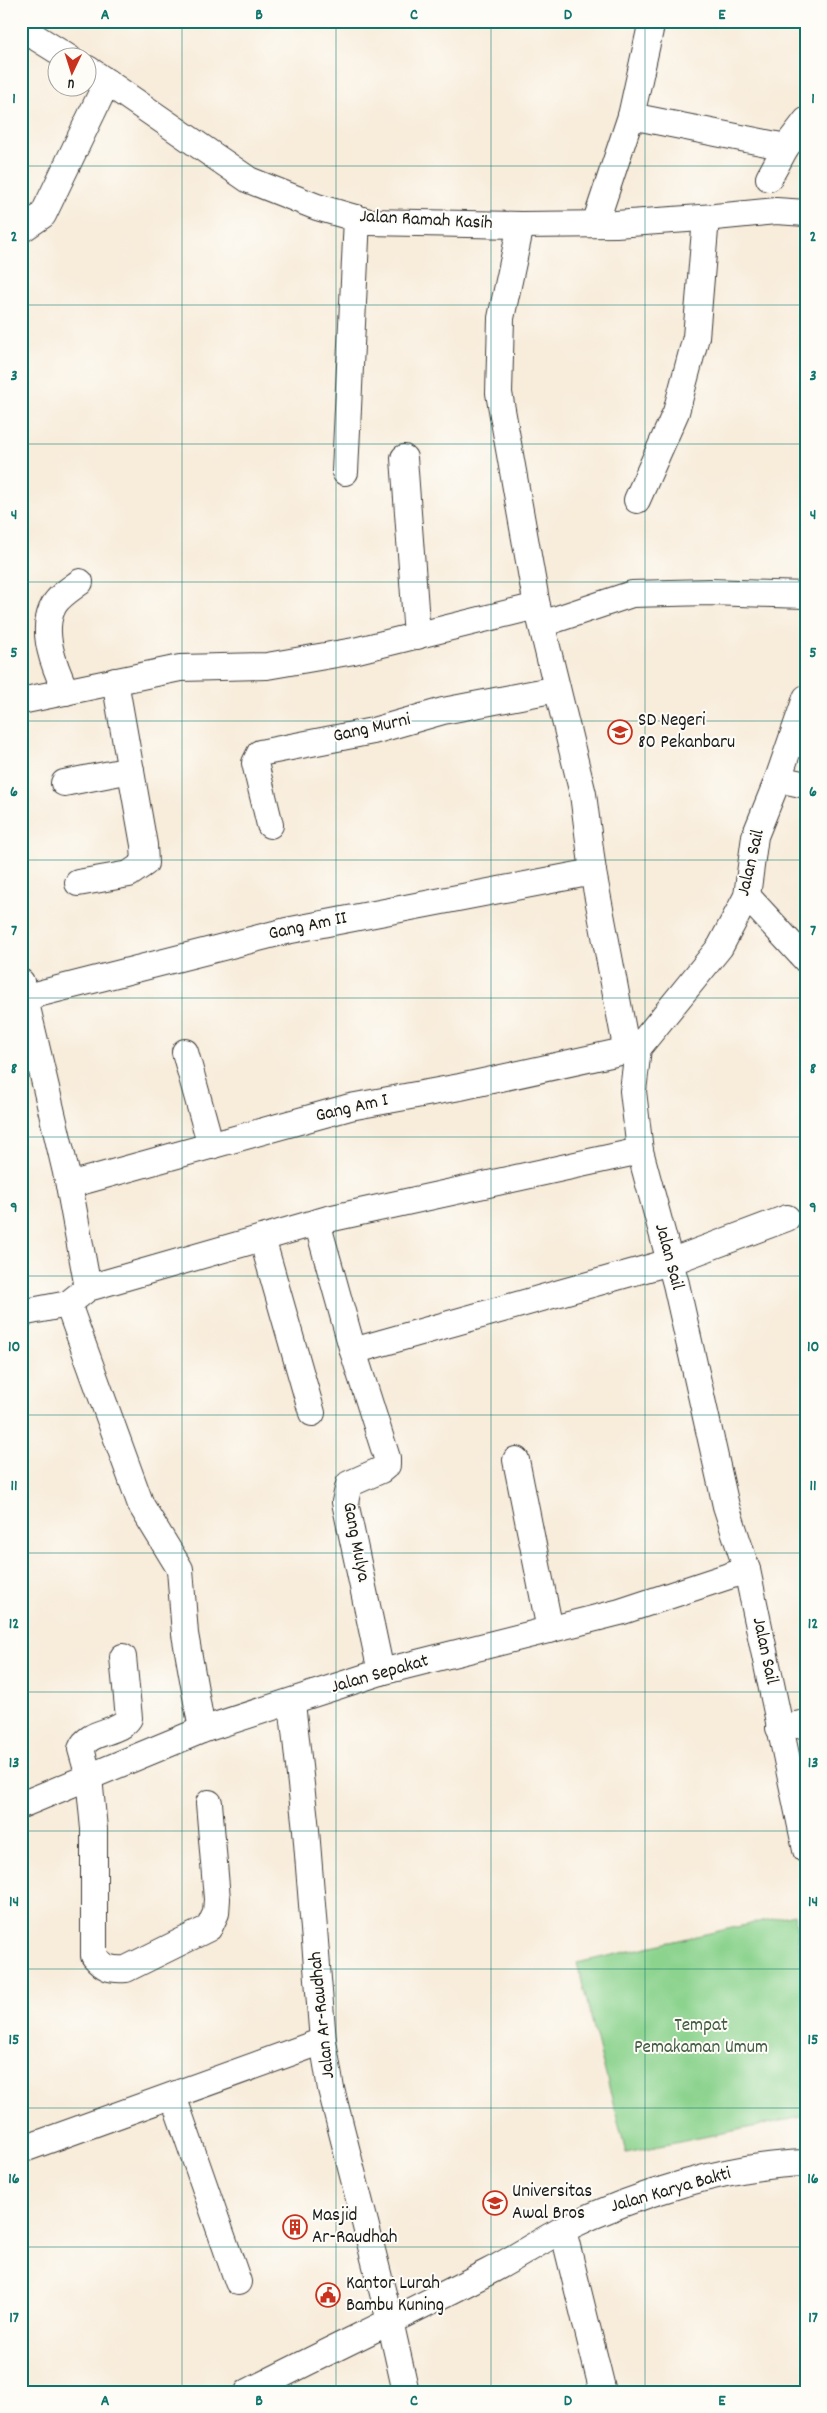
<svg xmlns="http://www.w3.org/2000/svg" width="827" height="2413" viewBox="0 0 827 2413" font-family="Dekko,sans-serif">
  <rect width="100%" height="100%" fill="#fdfcf7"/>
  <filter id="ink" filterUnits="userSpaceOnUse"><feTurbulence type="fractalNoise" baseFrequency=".02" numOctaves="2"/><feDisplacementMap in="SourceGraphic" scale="10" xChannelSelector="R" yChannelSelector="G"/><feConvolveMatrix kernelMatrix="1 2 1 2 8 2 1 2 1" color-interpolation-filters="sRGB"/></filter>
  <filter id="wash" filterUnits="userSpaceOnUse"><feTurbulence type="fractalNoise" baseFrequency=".0096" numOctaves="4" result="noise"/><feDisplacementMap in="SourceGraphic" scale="20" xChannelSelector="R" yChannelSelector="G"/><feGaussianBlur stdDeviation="1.12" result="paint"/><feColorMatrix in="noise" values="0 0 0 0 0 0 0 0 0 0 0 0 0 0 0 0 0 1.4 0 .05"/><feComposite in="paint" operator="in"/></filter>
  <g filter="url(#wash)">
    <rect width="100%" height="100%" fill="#f8ecda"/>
    <polygon fill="#8cd38e" stroke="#547855" points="794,1914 806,1987 806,2116 626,2153 577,1963"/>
  </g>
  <g filter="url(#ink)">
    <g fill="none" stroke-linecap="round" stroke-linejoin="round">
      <g stroke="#3d3b38" stroke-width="28">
        <g id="minor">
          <polyline points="652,21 631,116 786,147"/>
          <polyline points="21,28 69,58"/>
          <polyline points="88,69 249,180 317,207 369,222 521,225 616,224 715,217 776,211 806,213"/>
          <polyline points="769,178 786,147 806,121"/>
          <polyline points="595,224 631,116"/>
          <polyline points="521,225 501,318 499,393 537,606 583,794 593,872 627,1052"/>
          <polyline points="21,230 43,215 107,82"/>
          <polyline points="404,458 417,636"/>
          <polyline points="345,472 357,218"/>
          <polyline points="637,500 676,412 696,337 706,218"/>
          <polyline points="542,624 632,594 709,592 806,595"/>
          <path d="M66 692C55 668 39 631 54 605 59 596 72 588 80 582"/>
          <polyline points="806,698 778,779 755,836 747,896 720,947 638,1048 633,1091 640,1151 676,1284 726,1506 747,1570 806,1850"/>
          <polyline points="21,701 180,668 267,666 354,651 537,606"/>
          <polyline points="778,779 806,785"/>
          <polyline points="64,783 131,770"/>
          <polyline points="270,825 255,763 260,753 373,731 443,711 557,689"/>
          <polyline points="78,883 129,874 145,863 144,845 115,681"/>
          <polyline points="747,896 806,960"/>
          <polyline points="21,982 69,1185 88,1288"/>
          <polyline points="26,997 286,931 593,872"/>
          <polyline points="185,1052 211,1146"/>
          <polyline points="69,1185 350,1107 460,1087 638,1048"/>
          <polyline points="317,1222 353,1351 387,1458 387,1465 381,1470 349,1484 345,1502 381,1672"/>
          <polyline points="262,1238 312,1413"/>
          <polyline points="68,1304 141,1505 180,1569 185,1634 202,1730"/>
          <polyline points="21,1313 68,1304 88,1288 328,1219 640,1151"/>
          <polyline points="353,1351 670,1262 787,1218"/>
          <polyline points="516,1460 550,1630"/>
          <path d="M123 1657 129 1718C119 1734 88 1730 81 1749L89 1777 94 1829V1956C104 1968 110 1970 126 1969L209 1928 216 1913 217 1899 209 1803"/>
          <polyline points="292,1703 306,1830 323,2041 331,2089 390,2321 406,2392"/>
          <polyline points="779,1728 806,1723"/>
          <polyline points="21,1805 202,1730 381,1672 620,1612 747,1570"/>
          <polyline points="173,2096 238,2282"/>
          <polyline points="21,2150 323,2041"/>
          <polyline points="563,2230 603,2392"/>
          <path d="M248 2392C328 2351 409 2313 488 2272 514 2259 538 2242 564 2229 633 2195 729 2165 806 2163"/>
        </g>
      </g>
      <use href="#minor" stroke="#fff" stroke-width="26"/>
    </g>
  </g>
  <path fill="none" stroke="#0f766e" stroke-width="1" stroke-opacity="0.55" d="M182 21V2392M336 21V2392M491 21V2392M645 21V2392M21 166H806M21 305H806M21 444H806M21 582H806M21 721H806M21 860H806M21 998H806M21 1137H806M21 1276H806M21 1415H806M21 1553H806M21 1692H806M21 1831H806M21 1969H806M21 2108H806M21 2247H806"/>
  <defs>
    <g id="school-ring" transform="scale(1.25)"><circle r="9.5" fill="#fdfcf7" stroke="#c8321e" stroke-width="1.5"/><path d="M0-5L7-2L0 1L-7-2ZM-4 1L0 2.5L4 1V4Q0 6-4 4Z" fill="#c8321e"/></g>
    <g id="university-ring" transform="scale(1.25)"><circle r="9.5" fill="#fdfcf7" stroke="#c8321e" stroke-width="1.5"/><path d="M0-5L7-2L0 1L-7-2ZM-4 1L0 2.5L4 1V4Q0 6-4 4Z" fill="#c8321e"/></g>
    <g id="building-ring" transform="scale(1.25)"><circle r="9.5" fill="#fdfcf7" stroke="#c8321e" stroke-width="1.5"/><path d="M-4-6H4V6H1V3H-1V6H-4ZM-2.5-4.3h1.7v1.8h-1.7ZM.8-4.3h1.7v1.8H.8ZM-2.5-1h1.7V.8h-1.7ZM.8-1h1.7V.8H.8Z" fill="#c8321e"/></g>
    <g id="civic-ring" transform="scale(1.25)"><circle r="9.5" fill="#fdfcf7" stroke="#c8321e" stroke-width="1.5"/><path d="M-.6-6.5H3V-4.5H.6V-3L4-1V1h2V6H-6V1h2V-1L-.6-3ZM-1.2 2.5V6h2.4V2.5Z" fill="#c8321e"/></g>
  </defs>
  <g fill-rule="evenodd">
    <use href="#school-ring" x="620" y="732"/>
    <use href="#university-ring" x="495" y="2203"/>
    <use href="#building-ring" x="295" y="2227"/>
    <use href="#civic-ring" x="328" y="2295"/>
  </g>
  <g text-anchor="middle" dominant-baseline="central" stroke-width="4" stroke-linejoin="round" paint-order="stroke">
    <g font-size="19" fill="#1c1c1c" stroke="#fdfcf7">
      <text transform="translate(426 221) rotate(3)">Jalan Ramah Kasih</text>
      <text transform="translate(372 729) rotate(-13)">Gang Murni</text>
      <text transform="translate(752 863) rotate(-77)">Jalan Sail</text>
      <text transform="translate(308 927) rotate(-12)">Gang Am II</text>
      <text transform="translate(352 1109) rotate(-13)">Gang Am I</text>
      <text transform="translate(668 1257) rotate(75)">Jalan Sail</text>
      <text transform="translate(355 1542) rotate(79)">Gang Mulya</text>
      <text transform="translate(764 1651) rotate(78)">Jalan Sail</text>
      <text transform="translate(380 1675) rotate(-16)">Jalan Sepakat</text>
      <text transform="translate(323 2015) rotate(-96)">Jalan Ar-Raudhah</text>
      <text transform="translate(671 2191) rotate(-16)">Jalan Karya Bakti</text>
    </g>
    <g font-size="19" fill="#1c1c1c" stroke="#fdfcf7" text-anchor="start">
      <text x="638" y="721">SD Negeri<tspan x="638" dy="22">80 Pekanbaru</tspan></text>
      <text x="512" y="2192">Universitas<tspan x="512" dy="22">Awal Bros</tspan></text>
      <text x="312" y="2216">Masjid<tspan x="312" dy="22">Ar-Raudhah</tspan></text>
      <text x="346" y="2284">Kantor Lurah<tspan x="346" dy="22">Bambu Kuning</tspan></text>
    </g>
    <g font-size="19" fill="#435c44" stroke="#fdfcf7">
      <text x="701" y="2026">Tempat<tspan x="701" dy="22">Pemakaman Umum</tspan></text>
    </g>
  </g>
  <rect width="827" height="2413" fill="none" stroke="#fdfcf7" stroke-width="55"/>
  <g transform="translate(72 72) rotate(184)"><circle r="24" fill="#fdfcf7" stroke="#a3a29f"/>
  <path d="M0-4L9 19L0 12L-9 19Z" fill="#c8321e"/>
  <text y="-8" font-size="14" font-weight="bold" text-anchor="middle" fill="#1c1c1c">U</text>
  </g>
  <rect x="28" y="28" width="772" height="2358" fill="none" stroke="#0f766e" stroke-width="2"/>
  <g font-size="16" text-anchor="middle" font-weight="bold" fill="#0f766e">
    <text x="105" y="19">A</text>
    <text x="259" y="19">B</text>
    <text x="414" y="19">C</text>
    <text x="568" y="19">D</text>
    <text x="722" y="19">E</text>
    <text x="14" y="103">1</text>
    <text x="813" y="103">1</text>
    <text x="14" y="241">2</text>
    <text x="813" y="241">2</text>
    <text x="14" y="380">3</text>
    <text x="813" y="380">3</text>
    <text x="14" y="519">4</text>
    <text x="813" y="519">4</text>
    <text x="14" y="657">5</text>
    <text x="813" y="657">5</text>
    <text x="14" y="796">6</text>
    <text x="813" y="796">6</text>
    <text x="14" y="935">7</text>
    <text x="813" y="935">7</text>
    <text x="14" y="1073">8</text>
    <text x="813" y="1073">8</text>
    <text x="14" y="1212">9</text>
    <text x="813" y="1212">9</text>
    <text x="14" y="1351">10</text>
    <text x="813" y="1351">10</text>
    <text x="14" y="1490">11</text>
    <text x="813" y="1490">11</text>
    <text x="14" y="1628">12</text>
    <text x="813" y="1628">12</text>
    <text x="14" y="1767">13</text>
    <text x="813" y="1767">13</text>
    <text x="14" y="1906">14</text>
    <text x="813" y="1906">14</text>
    <text x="14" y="2044">15</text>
    <text x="813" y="2044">15</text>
    <text x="14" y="2183">16</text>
    <text x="813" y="2183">16</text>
    <text x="14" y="2322">17</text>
    <text x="813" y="2322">17</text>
    <text x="105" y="2405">A</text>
    <text x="259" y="2405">B</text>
    <text x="414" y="2405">C</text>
    <text x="568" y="2405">D</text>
    <text x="722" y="2405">E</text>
  </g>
</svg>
